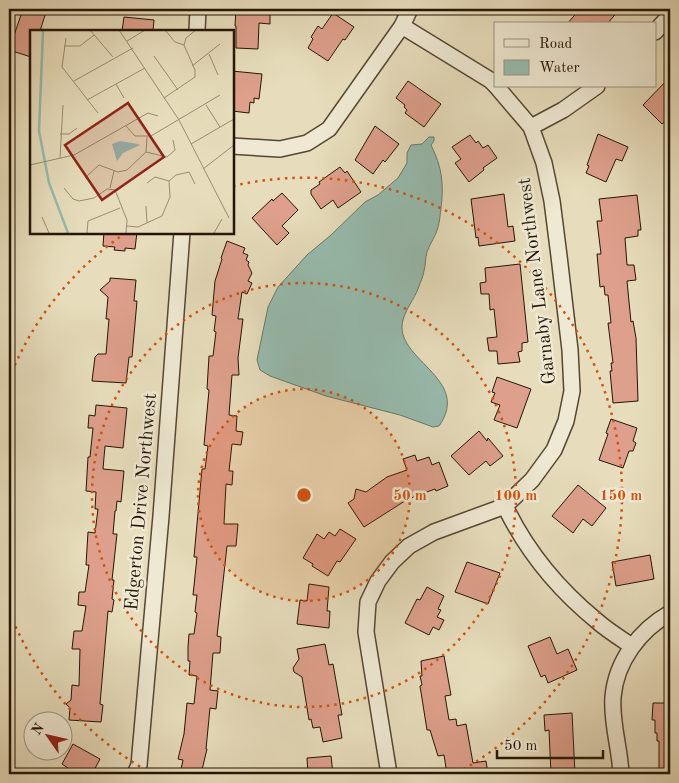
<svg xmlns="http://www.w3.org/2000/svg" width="679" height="783" viewBox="0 0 679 783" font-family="'Old Standard TT',serif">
  <rect width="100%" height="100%" fill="#e7ddbc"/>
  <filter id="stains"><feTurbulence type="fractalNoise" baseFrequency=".004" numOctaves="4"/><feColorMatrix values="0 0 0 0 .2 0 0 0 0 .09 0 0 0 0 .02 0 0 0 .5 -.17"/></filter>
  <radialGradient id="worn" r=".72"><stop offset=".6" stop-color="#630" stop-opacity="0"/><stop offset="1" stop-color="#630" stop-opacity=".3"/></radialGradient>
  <path fill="#97bcaf" stroke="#69796b" d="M429 137H434V141L431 145C442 167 444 184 441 208 440 214 440 221 438 227 436 236 430 243 427 252 425 258 426 264 424 271 423 277 420 283 418 289 414 299 406 309 403 320 392 359 473 378 439 426L433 427 400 415 326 396 270 376 260 370 257 360 268 307 278 287 307 255 331 235 365 202 378 195 398 178 407 163V153L411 145 422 144Z"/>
  <g fill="#dea08c" stroke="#251505">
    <polygon points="23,9 47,9 40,31 31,31 31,57 9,50"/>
    <polygon points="236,9 270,9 270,24 259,23 258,49 236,48 236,26 235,26"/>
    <polygon points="580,9 620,9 607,24 567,24"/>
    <polygon points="333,13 354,27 345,40 343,39 328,61 308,48 313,39 311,37 318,26 322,29"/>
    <polygon points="124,17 154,20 153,31 122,31"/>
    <polygon points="232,71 262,74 259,99 254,98 254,103 250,102 249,113 232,111"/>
    <polygon points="670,77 670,116 662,124 643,105"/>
    <polygon points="408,81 441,104 424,127 405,113 407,110 404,107 405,105 396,98"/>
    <polygon points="375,126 399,144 385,162 383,160 373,174 355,160"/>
    <polygon points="598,134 628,147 622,161 616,159 606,182 586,173 589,166 587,165"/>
    <polygon points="470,135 476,143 478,141 483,148 488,145 497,158 483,168 484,170 469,182 455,163 461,159 452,147"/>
    <polygon points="340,167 345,173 347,171 361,192 338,208 333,200 321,209 311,194 311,190 320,184 319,182"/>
    <polygon points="282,193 298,210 282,226 289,233 277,245 252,218 272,199 273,201"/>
    <polygon points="504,194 508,227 513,226 515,241 479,246 478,237 476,238 471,199"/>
    <polygon points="637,195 641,230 638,230 638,236 625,238 627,265 634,265 636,280 627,281 631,322 633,321 636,338 638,401 613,403 610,371 612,371 611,363 613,363 608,323 611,323 608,295 605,295 604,286 600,287 597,254 601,254 597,221 602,221 599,199"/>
    <polygon points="104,232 137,232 135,249 125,248 125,251 114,250 115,247 103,246"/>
    <polygon points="227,241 245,248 243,253 248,255 246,260 249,262 248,265 252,273 248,281 252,283 247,294 242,292 238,319 243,319 238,358 239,375 232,375 229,415 237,416 236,431 243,432 241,445 232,444 229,471 233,471 232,485 226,484 224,524 238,524 236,546 227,546 217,636 221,637 220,653 213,653 210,690 218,691 216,709 210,708 206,749 207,749 201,774 180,774 183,760 178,759 184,734 187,703 194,704 197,676 189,675 190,661 188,661 188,647 189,634 194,634 197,613 195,612 197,595 193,595 197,557 194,557 202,469 205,469 208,446 204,445 209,390 207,389 209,356 213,356 216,332 214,331 216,316 212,315 215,281 222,259 221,258"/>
    <polygon points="520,264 528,342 522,343 522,351 518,352 520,362 498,364 497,351 489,351 487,338 497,337 494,309 490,310 489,294 481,294 480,283 486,282 485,268"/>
    <polygon points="110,278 136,280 134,301 137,301 132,357 129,357 126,383 92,381 95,357 98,354 106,354 109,319 106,319 108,297 100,290 110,281"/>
    <polygon points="497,377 531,389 517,428 494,420 500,405 491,402 495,393 492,392"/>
    <polygon points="96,405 127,408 123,448 105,446 103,469 124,471 121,502 117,501 116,511 115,511 113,534 117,534 112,580 114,580 112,599 114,600 112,612 108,611 100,704 103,705 101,722 69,720 70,708 66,704 71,700 72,685 79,686 80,649 72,649 74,631 82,631 86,606 78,605 79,592 85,592 89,565 86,565 88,532 95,533 98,509 95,509 96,492 86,491 88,457 90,457 93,428 88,428 89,415 95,416"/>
    <polygon points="611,419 637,428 633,441 636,443 633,451 629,451 623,468 599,460 608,434 606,433"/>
    <polygon points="479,431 487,441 488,438 503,456 490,466 486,461 469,475 451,456"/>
    <polygon points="415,455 417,461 429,457 432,465 439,462 448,486 436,491 435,489 408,499 364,527 348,503 354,499 356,489 366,492 387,477 407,470 403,459"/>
    <polygon points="578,485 606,508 592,526 583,519 573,533 552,516"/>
    <polygon points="340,529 356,539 340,562 337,561 328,576 312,566 313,564 303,558 317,534 324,539 329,532 335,536"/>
    <polygon points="650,555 654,579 616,586 612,562"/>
    <polygon points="467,562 500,573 488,604 455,592"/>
    <polygon points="309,584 329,587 327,611 330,611 329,628 297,624 300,600 307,601"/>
    <polygon points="427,587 444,596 438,609 441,610 437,617 444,620 439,630 433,627 429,635 405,623 417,599 420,600"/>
    <polygon points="550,637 557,654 568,649 577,670 548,683 545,675 541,677 528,646"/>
    <polygon points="325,644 329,665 333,664 342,715 338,715 342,738 323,742 320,727 313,728 311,719 309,720 302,677 294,672 293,668 299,659 297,649"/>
    <polygon points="444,656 451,695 445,696 449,720 456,719 457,726 466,724 473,763 486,761 488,774 447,774 444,755 438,756 430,730 427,730 420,686 422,685 420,676 422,676 421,661"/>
    <polygon points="653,703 670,703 670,774 659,774 659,741 657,741 657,733 655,733 655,720 652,720"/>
    <polygon points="572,713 575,774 551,774 549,730 545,731 544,715"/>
    <polygon points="73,744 100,759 92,774 65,774 68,768 62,764"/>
    <polygon points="331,756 333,774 308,774 307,758"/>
  </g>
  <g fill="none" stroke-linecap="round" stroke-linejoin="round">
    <g stroke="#564733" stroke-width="18">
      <g id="minor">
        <polyline points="402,26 490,80 495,85"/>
        <polyline points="197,31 198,9"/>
        <polyline points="655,32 670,15"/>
        <polyline points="531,127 563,110 597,86"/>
        <polyline points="232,146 280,149 307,143 329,129 402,26 410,9"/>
        <path d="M505 506C526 550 559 590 597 621 607 630 620 638 632 646"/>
        <polyline points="135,774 139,765 161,516 182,232"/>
        <polyline points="389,774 366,632 368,602 378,581 392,562 409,546 434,532 505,506 532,480 554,450 566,421 572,391 570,350 559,256 552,201 544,163 531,127 496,86"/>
        <path d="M621 774C620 748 611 723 613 697 616 661 640 630 670 613"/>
      </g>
    </g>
    <use href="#minor" stroke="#efe9d3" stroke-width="15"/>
  </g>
  <circle cx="304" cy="495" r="106" fill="#d4520b" fill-opacity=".12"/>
  <g fill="none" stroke="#d4520b" stroke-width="2.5" stroke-dasharray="2.5 5">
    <circle cx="304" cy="495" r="106"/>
    <circle cx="304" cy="495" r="212"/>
    <path d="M153 774A317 317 0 0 1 9 611M9 379A317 317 0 0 1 124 234M233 186A317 317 0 0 1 455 774"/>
  </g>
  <g text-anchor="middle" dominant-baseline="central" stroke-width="5" stroke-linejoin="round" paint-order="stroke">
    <g font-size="19" fill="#251505" stroke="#efe9d3">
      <text transform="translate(538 281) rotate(-97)">Garnaby Lane Northwest</text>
      <text transform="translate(142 502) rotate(-85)">Edgerton Drive Northwest</text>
    </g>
  </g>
  <g transform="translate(30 30)">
    <rect width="204" height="204" fill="#e7ddbc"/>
    <path d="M90 111 108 114 110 115 93 123 87 131 82 114Z" fill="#97bcaf"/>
    <path fill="none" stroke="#97bcaf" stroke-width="2.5" d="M13 0 9 101 19 153 38 203"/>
    <path fill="none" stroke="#998d73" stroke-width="1" d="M60 0 83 27M89 0 149 90 199 188M135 0 145 12 154 15M36 8 32 37 68 83M97 11 115 0M34 16H50L64 5M179 24 188 45M124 26 148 60M162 36 190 14M44 51 103 18M86 54 94 68M134 68 165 47V40L154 15 156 8 166 0M57 70 115 38M176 75 190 97M96 96 105 106H121L190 65M30 104H39L47 98M161 114 204 89M116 122 137 127 145 120 143 110M30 128 33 75M0 135 44 125 118 83 128 86M173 139 204 115M55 148 69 135 88 142 97 140 116 122 117 107M117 153 125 147 139 151M34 158 43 169 49 171 64 168 77 159 85 160 97 190 96 203M80 158 84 141M116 176 117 193M12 187 19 203M97 196 108 197 132 186 140 167 139 151 146 145 159 142 165 154M57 203 58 191 90 178M184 203 192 189"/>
    <path fill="#8f2418" fill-opacity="0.15" stroke="#8f2418" stroke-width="2.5" d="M98 73 134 127 72 170 35 115Z"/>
    <rect width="204" height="204" fill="none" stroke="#251505" stroke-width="2.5"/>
  </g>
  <circle cx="304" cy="495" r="8" fill="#d4520b" stroke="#efe9d3" stroke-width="2.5"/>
  <g font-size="15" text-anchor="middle" font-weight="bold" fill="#d4520b" stroke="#efe9d3" stroke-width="5" stroke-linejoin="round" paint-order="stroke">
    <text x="410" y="500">50 m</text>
    <text x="516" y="500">100 m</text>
    <text x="621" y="500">150 m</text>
  </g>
  <rect width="679" height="783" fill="none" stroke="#e7ddbc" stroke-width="30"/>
  <rect x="10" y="10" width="659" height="763" fill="none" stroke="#251505" stroke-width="2.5"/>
  <rect x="15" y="15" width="649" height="753" fill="none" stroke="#251505"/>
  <rect x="494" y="22" width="162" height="65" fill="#efe9d3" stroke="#9e9481"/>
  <rect x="504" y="39" width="25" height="8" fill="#efe9d3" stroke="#9e9481"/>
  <text x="539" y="48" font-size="15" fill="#251505">Road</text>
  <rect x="504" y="60" width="25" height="15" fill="#97bcaf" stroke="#9e9481"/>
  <text x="539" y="72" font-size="15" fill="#251505">Water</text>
  <g transform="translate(48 736) rotate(304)"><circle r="24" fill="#efe9d3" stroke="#9e9481"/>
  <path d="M0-4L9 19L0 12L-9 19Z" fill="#8f2418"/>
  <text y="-8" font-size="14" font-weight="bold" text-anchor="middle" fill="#251505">N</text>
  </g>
  <path d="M497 750v8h106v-8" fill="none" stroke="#251505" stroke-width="2.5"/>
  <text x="504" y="750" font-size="15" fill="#251505" stroke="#efe9d3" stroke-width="4" paint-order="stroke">50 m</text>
  <rect width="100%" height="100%" filter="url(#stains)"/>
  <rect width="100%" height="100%" fill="url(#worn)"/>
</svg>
